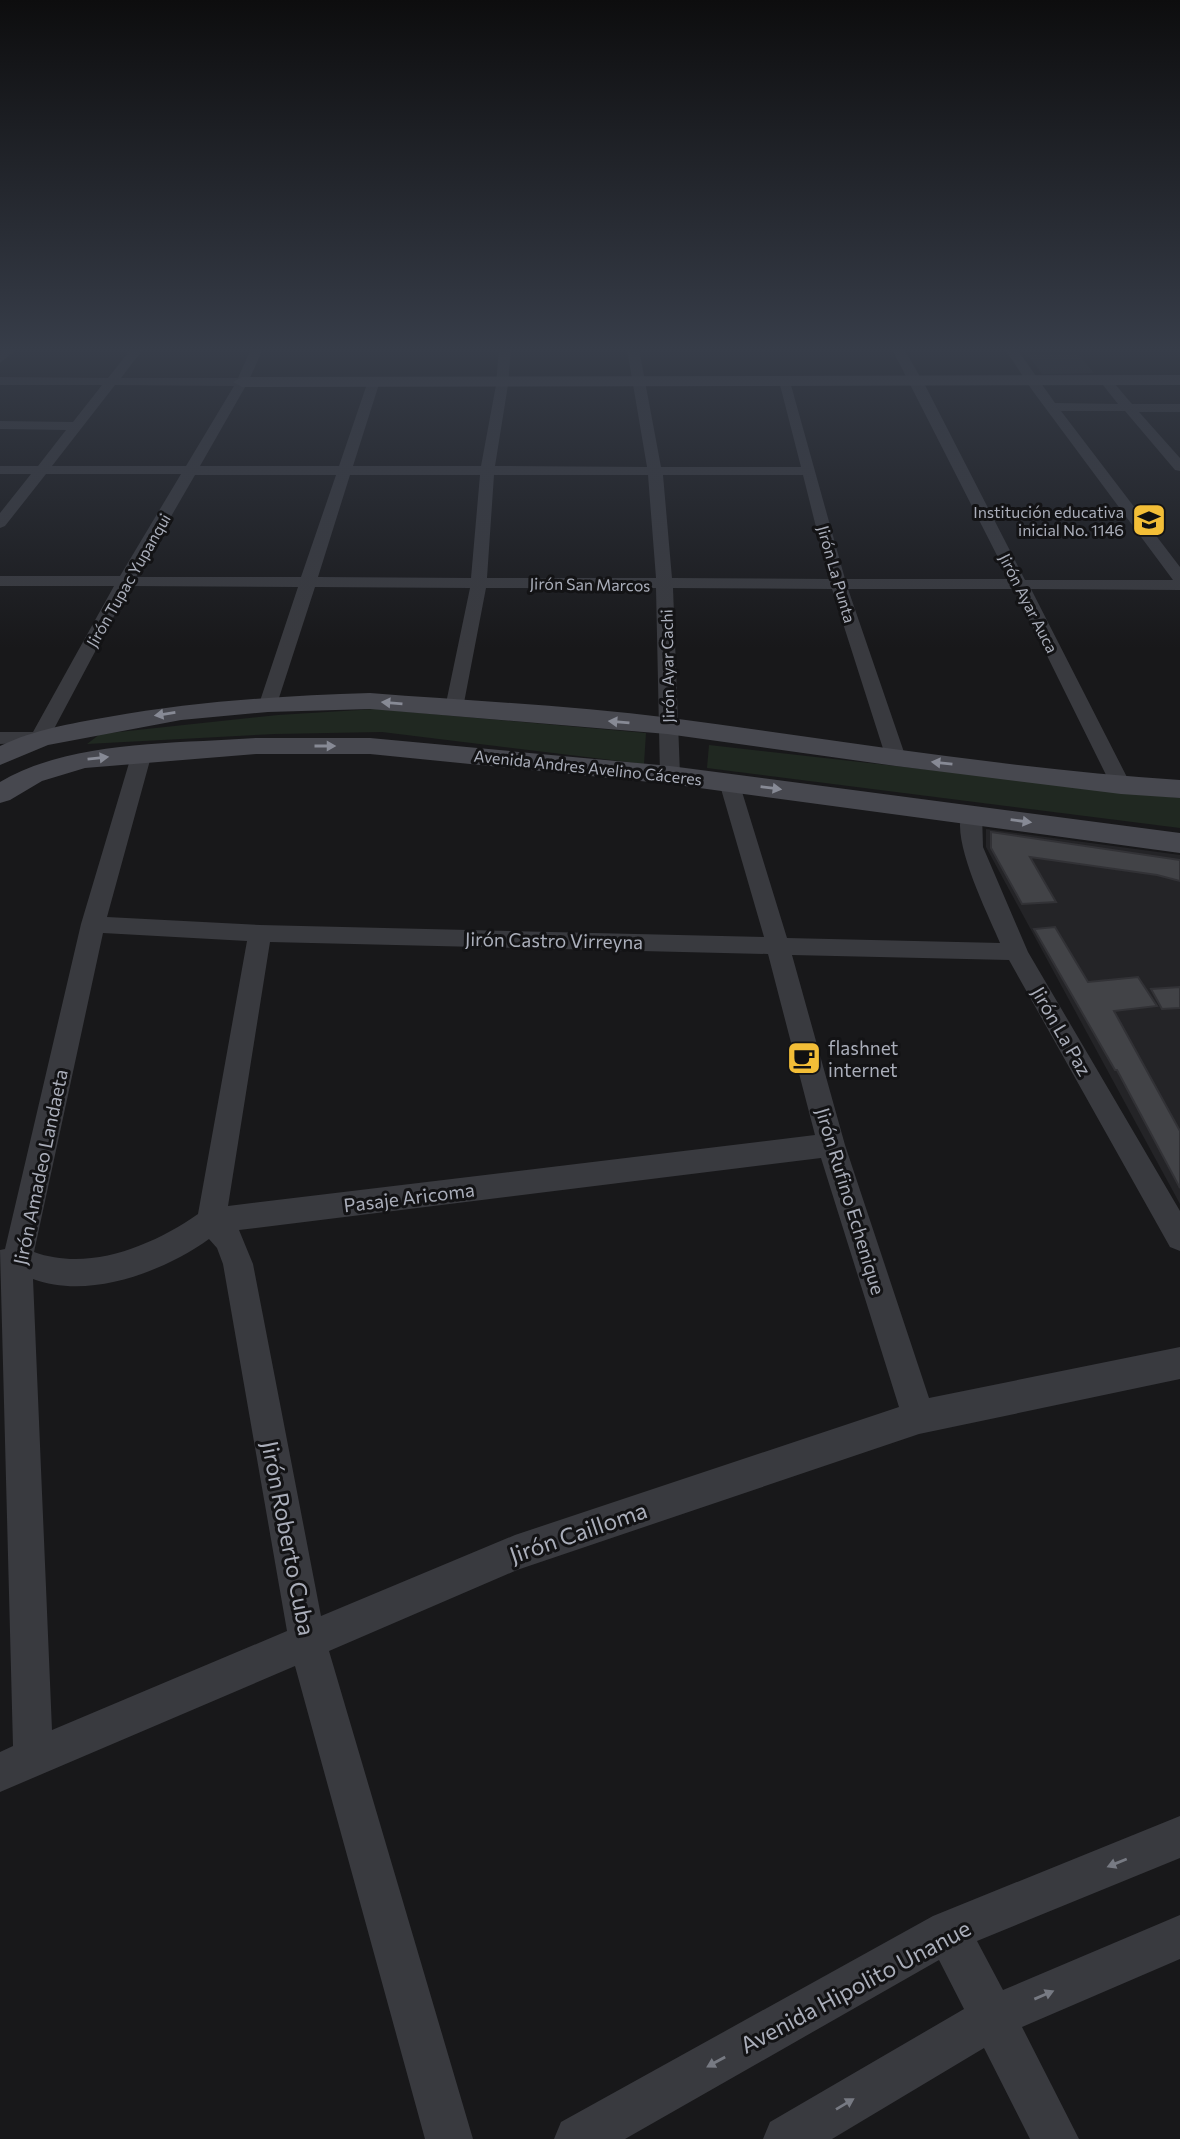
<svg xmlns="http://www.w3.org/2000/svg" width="1180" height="2139" viewBox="0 0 1180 2139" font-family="Commissioner,sans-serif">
  <rect width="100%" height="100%" fill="#18181a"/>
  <g fill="#242427">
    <polygon points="1027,354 1078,354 1094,373 1042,374"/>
    <polygon points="986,829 1180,855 1180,1204 986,847"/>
  </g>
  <g fill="#202821">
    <polygon points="376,709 646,733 644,764 382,732 275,734 87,744 100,734 278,715"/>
    <polygon points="709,745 1180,798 1180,828 707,768"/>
  </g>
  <g fill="#424347" stroke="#323236" stroke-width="2">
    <polygon points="991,832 1180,860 1180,881 1157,875 1030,857 1056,902 1022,904 991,848"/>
    <polygon points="1055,927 1088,982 1138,977 1157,1006 1114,1011 1180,1131 1180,1188 1117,1070 1115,1070 1034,929"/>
    <polygon points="1180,987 1180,1008 1162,1009 1151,989"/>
  </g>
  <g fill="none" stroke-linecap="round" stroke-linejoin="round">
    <g fill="#393a3f" fill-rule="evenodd">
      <polygon points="4,349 17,349 0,363 0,353"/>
      <path d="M131 349H143L121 378H238L251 349H263L248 382 200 466H339L368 381 374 377 380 381 353 466H481L496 385 499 349H511L508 385 495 466 647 467 627 349H639L661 467H801L779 381 781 378H789L845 579H1009L892 349H904L926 387 1025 580H1173L1032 390 1005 349H1017L1055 403 1118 404 1099 380 1105 376 1109 377 1132 404H1180V412H1139L1180 458V471L1175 470 1125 411H1061L1180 567V590L1031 589 1131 785 1128 789H1114L1111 785 1014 589H848L906 758 903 762H889L886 758 832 589 673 588 680 775 677 779H663L660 775 656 588H486L463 708 454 714 445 708 470 588 315 587 277 704 268 710 259 704 298 587 130 586 47 742 0 744V732H33L114 586H0V576H120L181 474H46L5 526 0 528V513L31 474H0V466H38L66 430 0 429V421L73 422 102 385H0V377L108 378ZM115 385 234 386 186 466H52ZM195 475H336L301 577H136ZM350 475H480L471 578 318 577ZM494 475H648L656 578H487ZM663 475H803L829 579 672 578Z"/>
      <path d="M142 747 149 749 152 753 107 917 260 925 764 937 719 782 722 778H736L739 782 787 938 1000 943C989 916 947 834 964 809H978L982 814 983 847 1028 952 1180 1211V1251L1170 1247 1009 960 792 955 845 1145 929 1398 1180 1347V1379L919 1434 517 1570 329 1651 473 2139H425L295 1666 0 1792V1752L13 1746 0 1250 5 1249 81 924 132 753 135 749ZM103 933 247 941 198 1214C152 1246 89 1272 34 1252ZM270 942 768 954 815 1135 228 1206ZM821 1158 899 1407 515 1535 321 1616 253 1264 239 1230ZM209 1239 217 1248 223 1264 287 1631 52 1730 33 1279C89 1300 163 1272 209 1239Z"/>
      <polygon points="1180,1816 1180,1858 977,1941 1003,1990 1180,1915 1180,1959 1022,2027 1079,2139 1030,2139 984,2048 832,2139 763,2139 770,2122 964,2009 939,1960 625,2139 554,2139 561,2122 933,1916"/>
    </g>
    <g fill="#47484f" fill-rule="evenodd">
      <polygon points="1180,375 1180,385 242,387 233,382 242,377"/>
      <path d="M370 693C470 701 571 705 671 718 840 740 1009 769 1180 780V798L1121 794 896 766 667 734 370 709 268 712 181 720 48 745 0 765V746C36 729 69 724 108 717 197 701 280 696 370 693Z"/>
      <path d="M256 738H370L670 766 1180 833V853L670 784 370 754H256L85 768 42 781 10 800 0 803V782C71 740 175 744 256 738Z"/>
    </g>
  </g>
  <defs><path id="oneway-solid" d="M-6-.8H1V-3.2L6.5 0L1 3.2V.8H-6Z" transform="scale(1.75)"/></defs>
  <g fill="#878a95">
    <use href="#oneway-solid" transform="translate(392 703) rotate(-175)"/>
    <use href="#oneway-solid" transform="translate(165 714) rotate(171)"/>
    <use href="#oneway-solid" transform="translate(619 722) rotate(-175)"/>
    <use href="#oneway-solid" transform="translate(325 746)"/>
    <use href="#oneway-solid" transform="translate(98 758) rotate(-6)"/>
    <use href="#oneway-solid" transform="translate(942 763) rotate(-174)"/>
    <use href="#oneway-solid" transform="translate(771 788) rotate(7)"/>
    <use href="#oneway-solid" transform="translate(1021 821) rotate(8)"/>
  </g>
  <g fill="#777a83">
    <use href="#oneway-solid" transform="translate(1117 1863) rotate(158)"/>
    <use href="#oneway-solid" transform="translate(1044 1995) rotate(-23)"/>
    <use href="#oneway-solid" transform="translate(716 2062) rotate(151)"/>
    <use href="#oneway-solid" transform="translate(845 2104) rotate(-31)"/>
  </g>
  <linearGradient id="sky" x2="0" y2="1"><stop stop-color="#0d0d0e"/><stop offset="0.54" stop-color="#373d49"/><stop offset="1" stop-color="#373d49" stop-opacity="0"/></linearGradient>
  <rect width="1180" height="648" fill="url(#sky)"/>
  <defs>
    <g id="school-square" transform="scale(1.75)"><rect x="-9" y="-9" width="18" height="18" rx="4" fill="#f3be37" stroke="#131315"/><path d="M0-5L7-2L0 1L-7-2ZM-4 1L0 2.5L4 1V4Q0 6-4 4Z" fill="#111"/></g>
    <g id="cafe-square" transform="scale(1.75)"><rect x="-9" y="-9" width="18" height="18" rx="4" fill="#f3be37" stroke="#131315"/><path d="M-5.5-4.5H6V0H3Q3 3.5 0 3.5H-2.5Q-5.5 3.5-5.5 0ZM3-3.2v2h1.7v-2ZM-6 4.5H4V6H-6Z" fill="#111"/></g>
  </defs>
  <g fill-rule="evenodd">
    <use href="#school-square" x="1149" y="520"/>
    <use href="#cafe-square" x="804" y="1058"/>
  </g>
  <g text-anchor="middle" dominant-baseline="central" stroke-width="6" stroke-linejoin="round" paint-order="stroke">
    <g font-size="16" fill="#aaaeba" stroke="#131315" text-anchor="end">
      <text x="1124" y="511">Institución educativa<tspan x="1124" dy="18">inicial No. 1146</tspan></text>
    </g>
    <g font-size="16" fill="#aaaeba" stroke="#131315">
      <text transform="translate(837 574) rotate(74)">Jirón La Punta</text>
      <text transform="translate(128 580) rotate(-60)">Jirón Tupac Yupanqui</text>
      <text transform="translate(590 584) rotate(1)">Jirón San Marcos</text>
      <text transform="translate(1029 603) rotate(63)">Jirón Ayar Auca</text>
      <text transform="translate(667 666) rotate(-91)">Jirón Ayar Cachi</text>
      <text transform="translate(588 767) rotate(6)">Avenida Andres Avelino Cáceres</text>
    </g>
    <g font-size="19" fill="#aaaeba" stroke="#131315">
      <text transform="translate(554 940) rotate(1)">Jirón Castro Virreyna</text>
      <text transform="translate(1062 1031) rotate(60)">Jirón La Paz</text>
      <text transform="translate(40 1167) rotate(-78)">Jirón Amadeo Landaeta</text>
      <text transform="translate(409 1197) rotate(-7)">Pasaje Aricoma</text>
      <text transform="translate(851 1201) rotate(73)">Jirón Rufino Echenique</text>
    </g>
    <g font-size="19" fill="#aaaeba" stroke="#131315" text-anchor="start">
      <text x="828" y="1047">flashnet<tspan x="828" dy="22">internet</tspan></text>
    </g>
    <g font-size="23" fill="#aaaeba" stroke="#131315">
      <text transform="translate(578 1532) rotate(-19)">Jirón Cailloma</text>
      <text transform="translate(289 1538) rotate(79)">Jirón Roberto Cuba</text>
      <text transform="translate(855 1986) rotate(-28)">Avenida Hipolito Unanue</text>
    </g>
  </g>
</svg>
